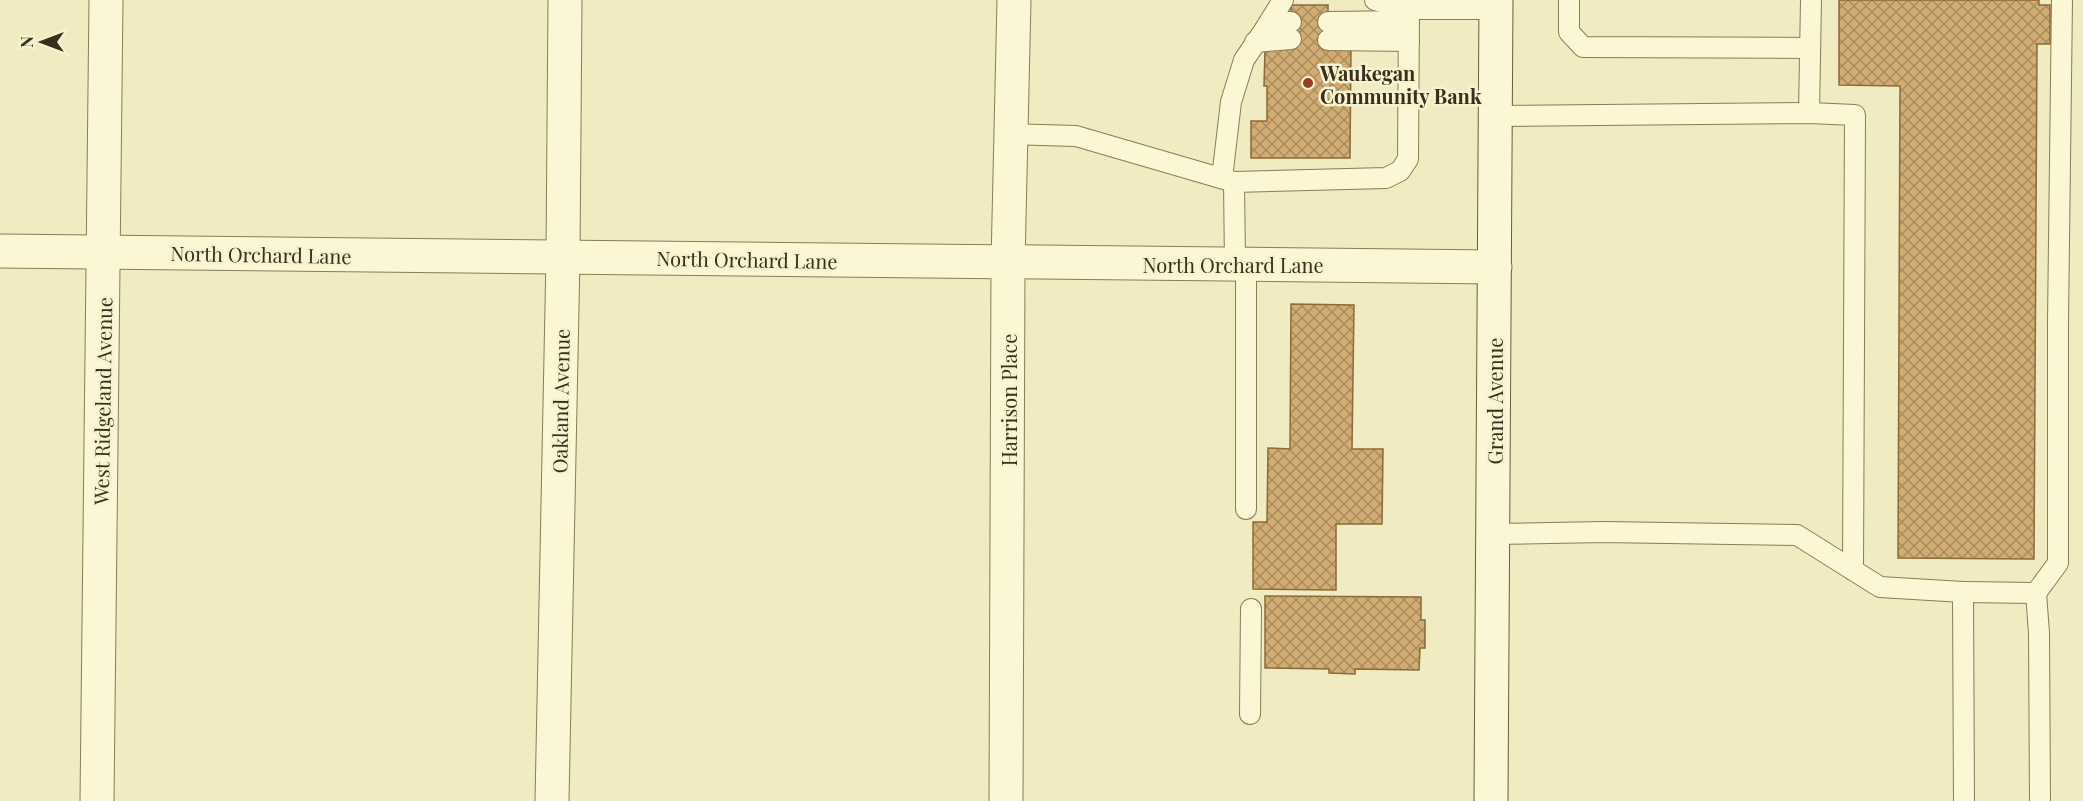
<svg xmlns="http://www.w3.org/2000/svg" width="2083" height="801" viewBox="0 0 2083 801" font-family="'Playfair Display',serif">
  <defs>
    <pattern id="building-cross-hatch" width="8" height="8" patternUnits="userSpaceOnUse" patternTransform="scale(1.5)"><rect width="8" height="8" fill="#d1ac73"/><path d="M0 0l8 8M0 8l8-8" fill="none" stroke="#ab8c5e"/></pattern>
  </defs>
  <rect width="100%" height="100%" fill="#f0ebc0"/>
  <g fill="url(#building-cross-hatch)" stroke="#8b6a3b" stroke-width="1.5">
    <polygon points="1839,0 2039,0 2039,5 2050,5 2050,44 2037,44 2034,559 1898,558 1900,86 1839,85"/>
    <polygon points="1291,5 1328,5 1328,49 1351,49 1350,158 1251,158 1251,121 1267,121 1267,86 1264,86 1265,49 1291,49"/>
    <polygon points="1291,304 1354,305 1352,449 1383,449 1382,524 1336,524 1336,590 1253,589 1253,522 1267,522 1268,448 1290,449"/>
    <polygon points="1265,596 1421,597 1421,620 1425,620 1425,648 1420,648 1419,670 1355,669 1355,674 1329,673 1329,669 1265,668"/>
  </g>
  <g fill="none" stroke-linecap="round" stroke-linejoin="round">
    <g stroke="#8a7c57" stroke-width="22">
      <g id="service">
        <polyline points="1375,0 1409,9 1496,9"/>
        <polyline points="1569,0 1569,32 1583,47 1810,48"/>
        <polyline points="1328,22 1409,21"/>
        <polyline points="1265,29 1283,0"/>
        <polyline points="1328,40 1409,41"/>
        <polyline points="1255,42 1291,39"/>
        <polyline points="1809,113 1811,0"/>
        <polyline points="1495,116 1809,113 1855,115 1853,570"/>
        <polyline points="1011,134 1076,136 1234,182 1386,178 1400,171 1408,159 1409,9"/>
        <polyline points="1222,178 1231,102 1244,60 1265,29 1279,22 1291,22"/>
        <polyline points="1234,182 1235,264"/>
        <polyline points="1246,264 1246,509"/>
        <polyline points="1494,534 1603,532 1797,535 1880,587 1963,592 1964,801"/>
        <polyline points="1963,592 2036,593 2058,563 2058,322 2062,0"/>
        <polyline points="2036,593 2039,633 2040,801"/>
        <polyline points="1250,714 1251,609"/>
      </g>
    </g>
    <g stroke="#8a7c57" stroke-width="35">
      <g id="minor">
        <polyline points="0,251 1495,267"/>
        <polyline points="97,801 106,0"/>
        <polyline points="552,801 563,257 565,0"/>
        <polyline points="1006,801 1008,263 1014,0"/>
      </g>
    </g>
    <g stroke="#6c5d3a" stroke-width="35">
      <polyline id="secondary" points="1491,801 1496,0"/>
    </g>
    <use href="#service" stroke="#fbf6d3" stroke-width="20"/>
    <use href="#minor" stroke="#fbf6d3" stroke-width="33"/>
    <use href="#secondary" stroke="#fbf6d3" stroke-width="33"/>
  </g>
  <circle fill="#9d3a23" stroke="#f7f3d0" stroke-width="2" cx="1308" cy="83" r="6"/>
  <g text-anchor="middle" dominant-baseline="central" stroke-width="5" stroke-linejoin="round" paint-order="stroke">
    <g font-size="20" font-weight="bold" fill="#392f1c" stroke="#f7f3d0" text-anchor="start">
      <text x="1320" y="72">Waukegan<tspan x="1320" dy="23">Community Bank</tspan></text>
    </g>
    <g font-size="20" fill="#392f1c" stroke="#f7f3d0">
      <text transform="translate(261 254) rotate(1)">North Orchard Lane</text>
      <text transform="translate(747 259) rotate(1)">North Orchard Lane</text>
      <text x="1233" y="264">North Orchard Lane</text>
      <text transform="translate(1008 400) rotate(-90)">Harrison Place</text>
      <text transform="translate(102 401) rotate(-89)">West Ridgeland Avenue</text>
      <text transform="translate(560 401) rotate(-89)">Oakland Avenue</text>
      <text transform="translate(1494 401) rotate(-90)">Grand Avenue</text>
    </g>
  </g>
  <g transform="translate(42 42) rotate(270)" stroke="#f7f3d0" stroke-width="4.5" paint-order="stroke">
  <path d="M0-4.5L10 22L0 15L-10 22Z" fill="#392f1c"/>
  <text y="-9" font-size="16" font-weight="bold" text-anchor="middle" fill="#392f1c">N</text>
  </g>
</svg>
